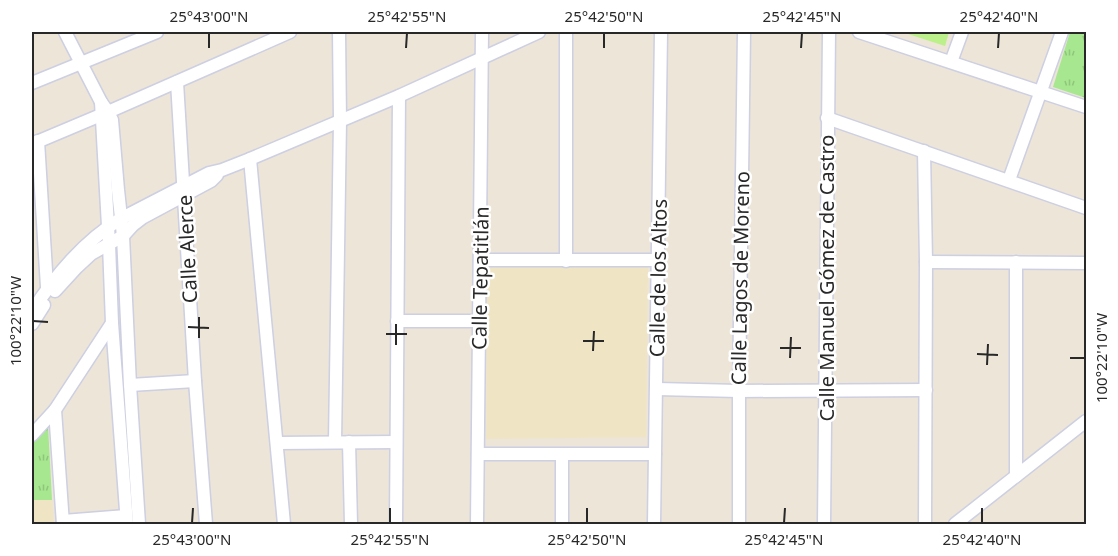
<svg xmlns="http://www.w3.org/2000/svg" width="1118" height="556" viewBox="0 0 1118 556" font-family="'Noto Sans',sans-serif">
  <defs>
    <pattern id="grass-tufts" width="24" height="20" patternUnits="userSpaceOnUse" patternTransform="scale(1.5)"><rect width="24" height="20" fill="#a6e78f"/><path d="M3 7l-1-3M5 7V3M7 7l1-3M15 17l-1-3M17 17v-4M19 17l1-3" fill="none" stroke="#8fc67b"/></pattern>
  </defs>
  <rect width="100%" height="100%" fill="#ece5d8"/>
  <g fill="#efe5c5">
    <polygon points="487,265 648,265 646,437 486,439"/>
    <polygon points="32,500 52,500 54,524 32,524"/>
  </g>
  <g fill="url(#grass-tufts)">
    <polygon points="1070,32 1086,32 1086,98 1053,87"/>
    <polygon points="48,426 52,500 32,500 32,442"/>
  </g>
  <polygon fill="#bcf08a" points="902,32 949,32 945,46"/>
  <g fill="none" stroke-linecap="round" stroke-linejoin="round">
    <g stroke="#cdcfe2" stroke-width="15">
      <g id="minor">
        <polyline points="65,32 101,102 108,112 112,120 118,190 123,236 130,385 139,524"/>
        <polyline points="859,32 1086,107"/>
        <polyline points="951,62 962,32"/>
        <polyline points="177,82 195,381 206,524"/>
        <polyline points="32,83 157,32"/>
        <polyline points="101,102 109,244 112,323 127,524"/>
        <polyline points="827,118 1086,208"/>
        <polyline points="38,141 47,287"/>
        <polyline points="32,144 108,112 290,32"/>
        <polyline points="924,151 926,262 925,524"/>
        <polyline points="250,159 284,524"/>
        <polyline points="1009,180 1062,32"/>
        <polyline points="480,260 658,260"/>
        <polyline points="566,261 566,32"/>
        <polyline points="926,262 1086,263"/>
        <polyline points="55,291 77,267 91,254 123,236 133,225 142,218 211,181 217,175"/>
        <path d="M32 311C56 275 84 241 122 218L209 173 222 170 250 159 399 96 539 32"/>
        <polyline points="397,321 479,321"/>
        <polyline points="32,324 44,305"/>
        <polyline points="130,385 195,381"/>
        <polyline points="657,389 739,391 926,390"/>
        <polyline points="55,410 63,524"/>
        <polyline points="32,435 55,410 112,323"/>
        <polyline points="335,442 340,121 339,32"/>
        <polyline points="349,442 351,524"/>
        <polyline points="277,443 396,442"/>
        <polyline points="478,454 655,454"/>
        <polyline points="1016,476 1016,262"/>
        <polyline points="63,521 126,516"/>
        <polyline points="396,524 399,96"/>
        <polyline points="477,524 482,32"/>
        <polyline points="562,524 562,455"/>
        <polyline points="654,524 661,32"/>
        <polyline points="739,524 739,391 744,32"/>
        <polyline points="824,524 829,32"/>
        <polyline points="955,524 1086,421"/>
      </g>
    </g>
    <use href="#minor" stroke="#fff" stroke-width="12"/>
  </g>
  <path fill="none" stroke="#282828" stroke-width="2" d="M209 48V33M406 48 407 33M604 48V33M801 48 802 33M998 48 999 33M33 321 48 322M188 327 209 328M386 334H407M199 338V317M583 341H604M396 345V324M780 348H801M593 351 594 331M977 354 998 355M790 358 791 337M1070 358H1085M987 365 988 344M192 523 193 508M390 523V508M587 523V508M784 523 785 508M982 523V508"/>
  <g text-anchor="middle" dominant-baseline="central" stroke-width="5" stroke-linejoin="round" paint-order="stroke">
    <g font-size="20" fill="#282828" stroke="#fff">
      <text transform="translate(187 249) rotate(-93)">Calle Alerce</text>
      <text transform="translate(480 278) rotate(-89)">Calle Tepatitlán</text>
      <text transform="translate(658 278) rotate(-89)">Calle de los Altos</text>
      <text transform="translate(740 278) rotate(-89)">Calle Lagos de Moreno</text>
      <text transform="translate(826 278) rotate(-90)">Calle Manuel Gómez de Castro</text>
    </g>
  </g>
  <rect width="1118" height="556" fill="none" stroke="#ffffff" stroke-width="66"/>
  <rect x="33" y="33" width="1052" height="490" fill="none" stroke="#282828" stroke-width="2"/>
  <g font-size="15" text-anchor="middle" fill="#282828">
    <text x="209" y="22">25°43'00"N</text>
    <text x="407" y="22">25°42'55"N</text>
    <text x="604" y="22">25°42'50"N</text>
    <text x="802" y="22">25°42'45"N</text>
    <text x="999" y="22">25°42'40"N</text>
    <text transform="translate(16 321) rotate(-90)" y="5">100°22'10"W</text>
    <text transform="translate(1102 358) rotate(-90)" y="5">100°22'10"W</text>
    <text x="192" y="545">25°43'00"N</text>
    <text x="390" y="545">25°42'55"N</text>
    <text x="587" y="545">25°42'50"N</text>
    <text x="784" y="545">25°42'45"N</text>
    <text x="982" y="545">25°42'40"N</text>
  </g>
</svg>
